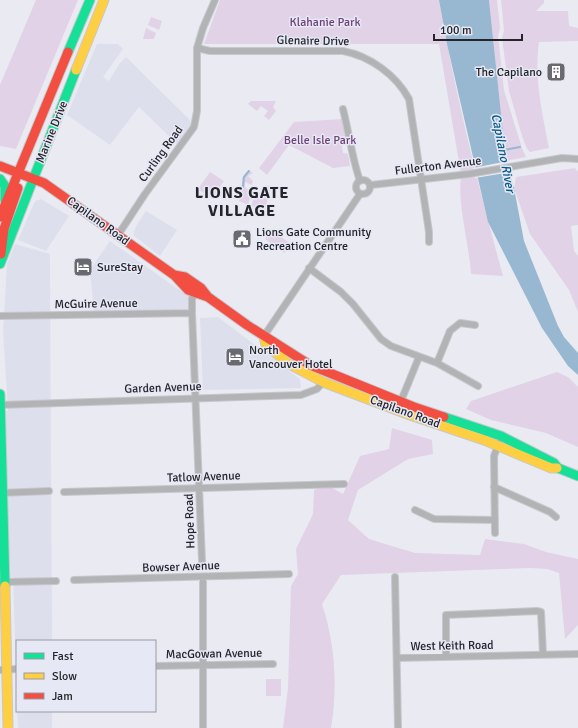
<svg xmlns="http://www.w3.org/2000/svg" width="578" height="728" font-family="Signika,sans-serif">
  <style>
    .built { fill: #dddfed }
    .green { fill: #e1d2e7 }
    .water { fill: #97b8d0 }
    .pier { fill: #eaebf2 }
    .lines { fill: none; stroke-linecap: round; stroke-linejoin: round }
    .stream { stroke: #97b8d0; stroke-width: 2 }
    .street-casing { stroke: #c7c8cd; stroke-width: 8 }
    .fast-casing { stroke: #c7c8cd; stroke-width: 11 }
    .slow-casing { stroke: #c7c8cd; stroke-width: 11 }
    .jam-casing { stroke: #c7c8cd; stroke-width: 11 }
    .street { stroke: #b2b3b5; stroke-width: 6 }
    .fast { stroke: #16e098; stroke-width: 9 }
    .slow { stroke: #ffcf43; stroke-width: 9 }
    .jam { stroke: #f24e42; stroke-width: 9 }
    .labels { text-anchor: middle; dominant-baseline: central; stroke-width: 3; stroke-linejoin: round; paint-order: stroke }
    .park-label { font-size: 12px; fill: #6f4175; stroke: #e6e8f5 }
    .street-label { font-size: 12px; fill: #242429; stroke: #e6e8f5 }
    .poi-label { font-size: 12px; fill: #242429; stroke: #e6e8f5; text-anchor: start }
    .water-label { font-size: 13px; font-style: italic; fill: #055a85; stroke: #e6e8f5 }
    .district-label { font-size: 16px; font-weight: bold; letter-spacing: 1px; fill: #242429; stroke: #e6e8f5 }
  </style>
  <rect width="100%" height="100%" fill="#eaebf2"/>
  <path class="built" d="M97,44H118L123,49L103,77L109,81L119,64L126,57L190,120L191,126L178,145L139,107L110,145L67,115Z
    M41,199L69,216L46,251L18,240L35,201Z
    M146,211L177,230L160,256L133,235L136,226Z
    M110,241L188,296V309L94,311L90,270Z
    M15,244L50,254L52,641H17V707L13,577H0V411H8L3,331L7,264Z
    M218,317L300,379L301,388L203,390L200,318Z
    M17,711H52V728H18Z"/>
  <path class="green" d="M36,0H78L16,149L0,146V85Z
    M220,0H439C455,93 478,185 503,276L471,274C469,242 457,205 461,174L439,44H204Z
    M489,0H497L500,28L498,36L504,90L522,148L526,157L506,161Z
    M501,0H544V3L536,11H568L569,26L578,28V41L539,42C534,78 542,112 549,148L530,152L527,149L522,136L509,91L502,38L504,31Z
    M151,17L162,21L159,30L148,25Z
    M146,28L156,33L154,39H143Z
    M251,101H276L273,107L276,111L269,120L264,116L268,111L261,106L257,111L248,104Z
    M343,119L345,136L341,137L343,153L348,154L350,166L333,168L289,145L267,175L259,168L294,122Z
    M575,168L578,172V225L571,226L574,251L578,256V312L569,290L530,234L514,188L516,177Z
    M248,170L253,173L248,176L253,181L252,185L245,182V187L254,196L250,198L248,205L239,201V194L234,190L242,185V178Z
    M210,172L224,181L212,199L198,189Z
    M266,185L271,186L265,209L251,206L253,200L264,195Z
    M271,230L291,244L284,253L265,239Z
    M557,372L568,377L578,387V447L546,433L491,420L466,409L471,401Z
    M392,428L432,440L433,454L408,459L358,490L348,520L369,539L415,553L480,555L485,539L524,544L546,552L578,559V625L565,639L559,573L547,569L531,568L341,575L322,604C335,643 338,687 331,728H283L288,688L291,586L298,574L296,549L313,514L314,490L327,485L343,494L360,456L389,449Z
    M266,679H281V696H266Z"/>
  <path class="water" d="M439,0H489L506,161L514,188L524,241L558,326L564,337L578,353V375L568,366L542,328L488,222L447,44Z"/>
  <path class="pier" d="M508,161L511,172L475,178L473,168Z"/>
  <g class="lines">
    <path class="stream" d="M504,150L520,147
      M236,191L243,187L244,177L249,171"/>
    <g class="street-casing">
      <path id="street" d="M197,48L210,51H343C370,56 396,75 409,99L429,232V242
        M343,109C349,133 352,158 360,181
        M356 187a7 7 0 1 1 14 0a7 7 0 1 1-14 0Z
        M371,185L469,174L562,158L578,159
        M118,235L145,194L194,127L197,111V48L203,28L215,0
        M309,268L341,292L353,304L381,339L391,346L437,363L478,386
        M195,295L192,298V313L202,561
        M0,316L192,313
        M264,336L360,194
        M437,363L450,331L460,323L475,325
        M403,396L419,357
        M0,405L301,395L317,389L323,382
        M494,487L550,512L556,517
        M64,492L344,484
        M0,493L49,491
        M415,510L434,519L495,520
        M495,533L494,456L499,443
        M395,577L398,728
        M203,578V728
        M74,580L289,574
        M0,582L56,581
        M446,657V615L537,611L541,612L543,654
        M397,658L578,654
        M155,666L273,664
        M0,670L17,669"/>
    </g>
    <g class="fast-casing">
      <path id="fast" d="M68,52L90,0
        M0,179L5,186V200
        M0,264L76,70
        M0,394L5,586
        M444,417L501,436L554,463L558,468L578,476"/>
    </g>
    <g class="slow-casing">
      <path id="slow" d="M76,70L104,0
        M264,336L266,345L289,364L323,382L410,415L484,440L551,468H557
        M5,586L8,728"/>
    </g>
    <g class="jam-casing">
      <path id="jam" d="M0,166L44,183L174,275L188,290L208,297
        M0,217L68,52
        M1,254L4,229L18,188
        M174,275L185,277L201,288L208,297L247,325L310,365L414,407L444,417"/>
    </g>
    <use href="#street" class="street"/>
    <use href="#fast" class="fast"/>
    <use href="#slow" class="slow"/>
    <use href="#jam" class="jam"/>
  </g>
  <defs>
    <g id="building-square" transform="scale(1)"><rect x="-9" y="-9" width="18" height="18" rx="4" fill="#696a6f" stroke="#e6e8f5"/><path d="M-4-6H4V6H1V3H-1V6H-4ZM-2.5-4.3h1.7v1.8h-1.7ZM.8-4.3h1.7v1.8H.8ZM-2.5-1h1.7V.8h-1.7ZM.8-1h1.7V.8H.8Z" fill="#fff"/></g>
    <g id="civic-square" transform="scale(1)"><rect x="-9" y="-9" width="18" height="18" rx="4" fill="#696a6f" stroke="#e6e8f5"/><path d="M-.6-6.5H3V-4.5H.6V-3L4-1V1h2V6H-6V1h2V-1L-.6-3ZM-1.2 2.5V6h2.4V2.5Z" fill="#fff"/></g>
    <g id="hotel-square" transform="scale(1)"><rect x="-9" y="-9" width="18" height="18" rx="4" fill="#696a6f" stroke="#e6e8f5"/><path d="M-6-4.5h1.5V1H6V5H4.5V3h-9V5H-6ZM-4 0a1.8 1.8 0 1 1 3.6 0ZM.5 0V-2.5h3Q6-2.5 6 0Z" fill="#fff"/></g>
  </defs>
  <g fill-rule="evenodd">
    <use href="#building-square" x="556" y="72"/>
    <use href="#civic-square" x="242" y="239"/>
    <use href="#hotel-square" x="83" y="267"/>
    <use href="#hotel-square" x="235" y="357"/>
  </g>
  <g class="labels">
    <g class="park-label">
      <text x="325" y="22">Klahanie Park</text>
      <text x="320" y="140">Belle Isle Park</text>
    </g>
    <g class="street-label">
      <text transform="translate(313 41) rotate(1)">Glenaire Drive</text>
      <text transform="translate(52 132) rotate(-68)">Marine Drive</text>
      <text transform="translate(161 154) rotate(-54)">Curling Road</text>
      <text transform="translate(438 166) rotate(-7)">Fullerton Avenue</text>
      <text transform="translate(98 221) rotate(36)">Capilano Road</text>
      <text transform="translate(96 304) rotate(-1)">McGuire Avenue</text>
      <text transform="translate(163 388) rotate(-2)">Garden Avenue</text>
      <text transform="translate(405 412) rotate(20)">Capilano Road</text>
      <text transform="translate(204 477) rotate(-2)">Tatlow Avenue</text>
      <text transform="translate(190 521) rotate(-92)">Hope Road</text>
      <text transform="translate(181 567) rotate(-2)">Bowser Avenue</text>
      <text transform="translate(452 646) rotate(-1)">West Keith Road</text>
      <text transform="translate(214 654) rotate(-1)">MacGowan Avenue</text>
    </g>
    <g class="poi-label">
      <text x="542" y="72" text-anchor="end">The Capilano</text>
      <text x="256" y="232">Lions Gate Community<tspan x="256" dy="14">Recreation Centre</tspan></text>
      <text x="97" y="267">SureStay</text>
      <text x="249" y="350">North<tspan x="249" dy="14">Vancouver Hotel</tspan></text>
    </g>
    <g class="water-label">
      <text transform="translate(503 153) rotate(79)">Capilano River</text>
    </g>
    <g class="district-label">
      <text x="242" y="193">LIONS GATE<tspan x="242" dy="18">VILLAGE</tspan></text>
    </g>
  </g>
  <rect x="16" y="640" width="140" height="72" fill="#e6e8f5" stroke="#989aa3"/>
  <rect x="24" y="653" width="20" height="6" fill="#16e098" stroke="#989aa3"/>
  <text x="52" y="660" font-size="12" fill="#242429">Fast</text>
  <rect x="24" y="673" width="20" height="6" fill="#ffcf43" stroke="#989aa3"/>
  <text x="52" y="680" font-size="12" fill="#242429">Slow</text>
  <rect x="24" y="693" width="20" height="6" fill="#f24e42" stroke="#989aa3"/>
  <text x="52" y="700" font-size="12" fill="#242429">Jam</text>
  <path d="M434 34v6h88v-6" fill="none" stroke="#242429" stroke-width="2"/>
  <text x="440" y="34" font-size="12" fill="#242429" stroke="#e6e8f5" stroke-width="3" paint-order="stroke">100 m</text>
</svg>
